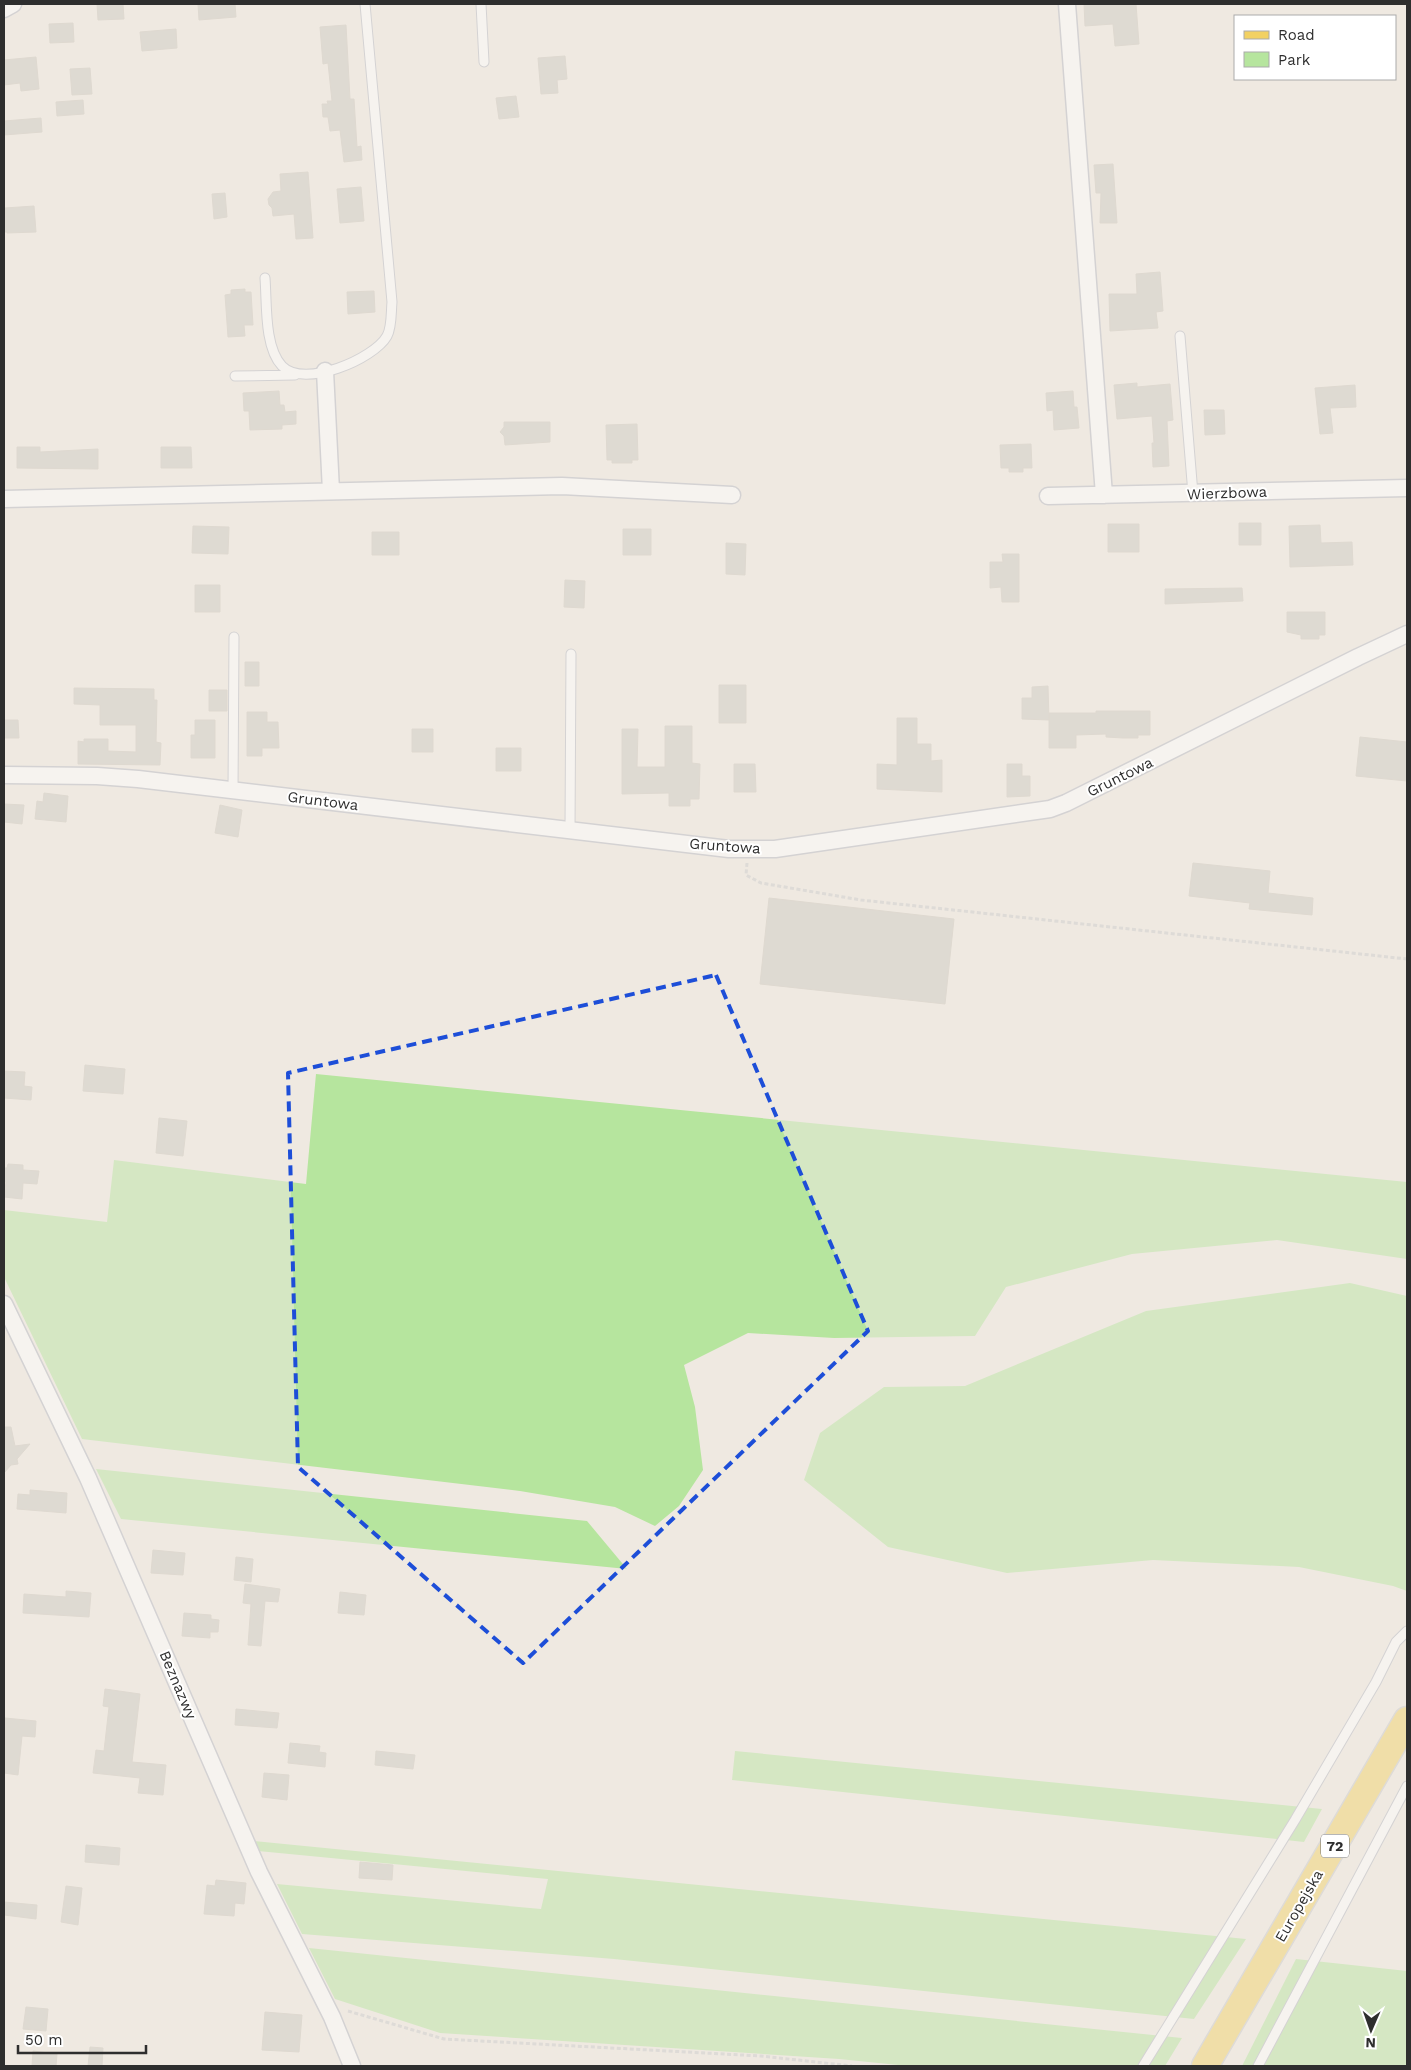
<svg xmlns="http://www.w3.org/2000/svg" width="1411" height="2070" font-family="'Work Sans',sans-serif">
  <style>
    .green { fill: #b6e59e }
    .building { fill: #cbc7bf; stroke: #cbc5ba }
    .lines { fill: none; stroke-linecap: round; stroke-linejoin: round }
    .lane-casing { stroke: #b4b7c1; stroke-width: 11 }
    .street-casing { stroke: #b4b7c1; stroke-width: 19 }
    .primary-casing { stroke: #c9c9c9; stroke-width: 29 }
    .path { stroke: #c9c9c9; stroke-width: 3; stroke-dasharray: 4 2.5; stroke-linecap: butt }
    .lane { stroke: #fff; stroke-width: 9 }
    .street { stroke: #fff; stroke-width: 16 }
    .primary { stroke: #f2d163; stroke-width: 26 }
    .marked { fill: none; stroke: #1d4ed8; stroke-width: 4; stroke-dasharray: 10 6; stroke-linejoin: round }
    .labels { text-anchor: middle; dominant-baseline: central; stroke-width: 4; stroke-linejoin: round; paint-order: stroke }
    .shield { fill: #fff; stroke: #6d6d6d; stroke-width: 1 }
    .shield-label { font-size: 14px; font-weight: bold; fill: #2e2e2e }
    .street-label { font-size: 15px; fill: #2e2e2e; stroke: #fff }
  </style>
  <rect width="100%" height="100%" fill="#efe9e1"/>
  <path class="green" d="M316,1074L1407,1182V1259L1277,1240L1132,1254L1006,1287L975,1336L834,1338L748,1333L684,1365L695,1407L703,1470L679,1506L655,1526L615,1507L520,1491L82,1439L4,1277V1210L107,1222L114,1160L306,1184Z
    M1350,1283L1407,1296V1591L1393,1586L1299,1567L1153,1560L1007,1573L888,1547L804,1480L820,1433L884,1387L965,1386L1146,1311Z
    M96,1469L587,1521L627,1569L121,1519Z
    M735,1751L1322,1809L1304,1842L732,1780Z
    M254,1841L1246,1939L1194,2019L614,1959L302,1934L277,1884L541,1909L548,1879L258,1851Z
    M309,1948L1182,2038L1165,2066H908L839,2059L440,2033L335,1999Z
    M1296,1959L1407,1971V2066H1242Z"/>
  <path class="building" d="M97,4H123L124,19L98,20Z
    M198,4H235L236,17L199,20Z
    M1084,4H1136L1139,44L1115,46L1113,24L1085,26Z
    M73,23L74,42L50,43L49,24Z
    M346,25L350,99H354L357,147L361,146L362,160L344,162L340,130L330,131L328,117H323L322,104H328L327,101H332L328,63L323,64L320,27Z
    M176,29L177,48L142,51L140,32Z
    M565,56L567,79L557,80L558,93L541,94L538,58Z
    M36,57L39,89L21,91L20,83L4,85V60Z
    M90,68L92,94L72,95L70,69Z
    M516,96L519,117L499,119L496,98Z
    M83,100L84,114L57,116L56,102Z
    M41,118L42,132L4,135V121Z
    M1113,164L1117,223H1100L1101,193H1096L1094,165Z
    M308,172L313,238L296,239L294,214L273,216L272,208L269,205L268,199L273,192L281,191L280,174Z
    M361,187L364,221L340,223L337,189Z
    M225,193L227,217L214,219L212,194Z
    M34,206L36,232L7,233V232H4L5,208Z
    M1160,272L1163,311L1156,312L1158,328L1110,331L1109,294H1137L1136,274Z
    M245,289V292H251L253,325H244L245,336L228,337L225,295L231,294V290Z
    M374,291L375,312L348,314L347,292Z
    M1137,383V387L1170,384L1173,420L1167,421L1169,466L1153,467L1152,443H1154L1152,416L1117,419L1114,385Z
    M1355,385L1356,407L1330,408L1333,433L1320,434L1315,388Z
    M279,391L280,405H284L285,412L296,411V424L282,425V429L250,430L249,411H244L243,393Z
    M1073,391L1074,407H1077L1079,428L1054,430L1053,410L1047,411L1046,393Z
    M1204,410H1224L1225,434L1205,435Z
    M504,422H550V442L505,445L504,436L500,432L504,427Z
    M637,424L638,460H632V463H612V460H607L606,425Z
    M1031,444L1032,468H1023V472H1009V468H1001L1000,445Z
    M17,447H40V452L98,449V469L17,468Z
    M161,447H191L192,468H161Z
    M1239,523H1261V545H1239Z
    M1108,524H1139V552H1108Z
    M1320,525L1321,543L1352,542L1353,565L1290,567L1289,526Z
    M193,526L229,527L228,554L192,553Z
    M623,529H651V555H623Z
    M372,532H399V555H372Z
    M726,543L746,544L745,575L726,574Z
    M1002,554H1019V602H1002L1001,587L990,588V562H1003Z
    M565,580L585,581L584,608L564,607Z
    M195,585H220V612H195Z
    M1242,588L1243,601L1165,604V589Z
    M1287,612H1325V635H1319V639H1301V635L1287,632Z
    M245,662H259V686H245Z
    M719,685H746V723H719Z
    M1048,686L1049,720L1022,719V698H1032V687Z
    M74,688L154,689V700H157L156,742L161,743L160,765L78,764V741L84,742V739H108V751L136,752V725H100V705L74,704Z
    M209,690H227V711H209Z
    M1096,711H1150V735H1138V738H1123L1106,737V734L1076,735V748H1049V713H1096Z
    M247,712H267V722H278L279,748H262V756H247Z
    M897,718H917V744H931V761L942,760V792L877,789V764L897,765Z
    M4,720H18L19,738H4Z
    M195,720H215V758H191V735H195Z
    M665,726H692V763L700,764L699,799H690V806H669V793L622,794V729H638L637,767H665Z
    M412,729H433V752H412Z
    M1360,737L1407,742V781L1356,776Z
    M496,748H521V771H496Z
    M734,764H755L756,792H734Z
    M1007,764H1022V776H1030V796L1007,797Z
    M44,793L68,796L66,822L35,819L37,801L43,802Z
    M4,804L24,805L22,824L4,822Z
    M220,805L242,810L238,837L215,833Z
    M1193,863L1270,871L1268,893L1313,898L1312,915L1249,909L1250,903L1189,896Z
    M769,898L954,919L945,1004L760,984Z
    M85,1065L125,1069L123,1094L83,1091Z
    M4,1071L25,1072L24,1086L32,1087L31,1100L4,1098Z
    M159,1118L187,1121L183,1156L156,1153Z
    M8,1164L23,1165V1170L39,1171L37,1184L23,1183L22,1199L4,1197L6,1182L4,1181V1168H7Z
    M4,1427H11L15,1446L30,1444L17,1459L18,1464L11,1465L4,1473Z
    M30,1490L67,1493L66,1513L17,1509L18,1494L30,1495Z
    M153,1550L185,1553L183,1575L151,1573Z
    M236,1557L253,1559L251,1582L234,1580Z
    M245,1584L280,1589L278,1602L265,1601L261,1646L248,1645L251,1604L243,1603Z
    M66,1591L91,1593L89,1617L23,1613L24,1594L66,1597Z
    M340,1592L366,1595L364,1615L338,1613Z
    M184,1613L211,1615V1619L219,1620L218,1632H210V1638L182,1636Z
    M105,1689L140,1694L132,1762L166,1765L163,1795L138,1793L140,1778L93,1773L96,1750L104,1751L109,1707L103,1706Z
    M236,1709L279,1713L277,1728L235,1725Z
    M5,1718L36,1721L35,1737L22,1736L18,1775L4,1773Z
    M290,1743L320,1746L319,1752L326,1753L325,1767L288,1763Z
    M376,1751L415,1755L413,1769L375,1765Z
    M264,1773L289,1775L287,1800L262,1797Z
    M86,1845L120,1848L119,1865L85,1862Z
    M360,1862L393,1865L392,1880L359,1878Z
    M216,1880L246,1883L244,1904L235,1903L234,1916L204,1914L207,1885L215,1886Z
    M66,1886L82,1888L78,1925L61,1922Z
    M4,1902L37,1905L36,1919L4,1915Z
    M26,2007L48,2009L46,2031L23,2029Z
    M265,2012L302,2015L299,2052L262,2050Z
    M90,2047L103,2048L102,2066H88Z
    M33,2051L57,2054L56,2066H32Z"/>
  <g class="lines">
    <g class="lane-casing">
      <path id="lane" d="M481,4L484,62
        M265,278C267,303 264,347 282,366C304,389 374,359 387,336C392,327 391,312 392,302L365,4
        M1180,336L1193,494
        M235,376L295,375
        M233,791L234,637
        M570,830L571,654
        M1143,2066L1295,1820L1376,1682L1396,1642L1407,1631
        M1258,2066L1407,1786"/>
    </g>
    <g class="street-casing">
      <path id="street" d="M1067,4L1104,495
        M4,9L13,4
        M325,371L331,491
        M1048,496L1407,488
        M4,499L562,486L732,495
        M4,775L97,776L138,779L729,849H775L1050,809L1066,803L1358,657L1407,634
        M4,1304L88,1478L259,1872L332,2017L352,2066"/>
    </g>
    <g class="primary-casing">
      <path id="primary" d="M1205,2066L1407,1720"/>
    </g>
    <path class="path" d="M747,863L746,875L761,883L861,900L1407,959
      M348,2011L444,2039L761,2056L852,2066"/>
    <use href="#lane" class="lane"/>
    <use href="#street" class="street"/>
    <use href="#primary" class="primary"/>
  </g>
  <path d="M0 0H1411V2070H0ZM716,975L868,1331L523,1663L298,1467L288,1073Z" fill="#efe9e1" fill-opacity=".55" fill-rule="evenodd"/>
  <path class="marked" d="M716,975L868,1331L523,1663L298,1467L288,1073Z"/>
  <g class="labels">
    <rect class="shield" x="1321" y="1834.5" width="28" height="23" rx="4"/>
    <g class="shield-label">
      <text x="1335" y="1846">72</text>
    </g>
    <g class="street-label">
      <text transform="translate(1227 493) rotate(-2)">Wierzbowa</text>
      <text transform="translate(1120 777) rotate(-26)">Gruntowa</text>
      <text transform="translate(323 801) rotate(7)">Gruntowa</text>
      <text transform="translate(725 846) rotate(4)">Gruntowa</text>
      <text transform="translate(178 1685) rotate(67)">Beznazwy</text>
      <text transform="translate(1299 1906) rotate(-60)">Europejska</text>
    </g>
  </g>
  <rect width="1411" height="2070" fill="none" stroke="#2e2e2e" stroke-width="10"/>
  <rect x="1234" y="15" width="162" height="65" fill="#ffffff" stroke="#ababab"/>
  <rect x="1244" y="31" width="25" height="8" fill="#f2d163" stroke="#ababab"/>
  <text x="1278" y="40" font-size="15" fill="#2e2e2e">Road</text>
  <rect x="1244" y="52" width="25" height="15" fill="#b6e59e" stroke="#ababab"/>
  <text x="1278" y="65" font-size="15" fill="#2e2e2e">Park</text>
  <g transform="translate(1371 2030) rotate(182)" stroke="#ffffff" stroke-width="4" paint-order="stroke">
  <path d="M0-4L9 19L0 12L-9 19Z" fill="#2e2e2e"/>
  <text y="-8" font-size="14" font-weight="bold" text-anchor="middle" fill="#2e2e2e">N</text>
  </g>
  <path d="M18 2045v8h128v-8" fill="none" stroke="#2e2e2e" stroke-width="2.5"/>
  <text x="25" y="2045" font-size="15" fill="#2e2e2e" stroke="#ffffff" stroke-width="4" paint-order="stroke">50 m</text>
</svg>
